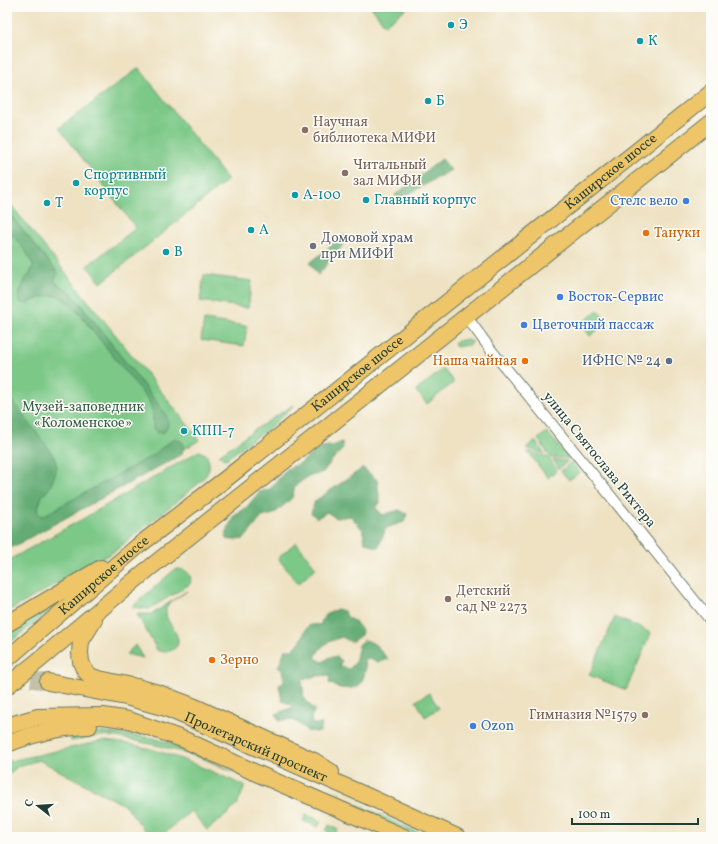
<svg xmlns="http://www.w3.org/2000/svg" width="718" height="844" font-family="Vollkorn,serif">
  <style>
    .green { fill: #7bc887; stroke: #4d825e }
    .forest { fill: #64ac74; stroke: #427454 }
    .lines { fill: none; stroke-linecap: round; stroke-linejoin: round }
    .stream { stroke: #57c1d4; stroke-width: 2.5 }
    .primary-tunnel { stroke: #c5c1a6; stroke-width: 16; stroke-dasharray: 16 8; stroke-linecap: butt }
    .minor-casing { stroke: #677766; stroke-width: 12 }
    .primary-casing { stroke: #677766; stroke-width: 18 }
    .minor { stroke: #fff; stroke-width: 10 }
    .primary { stroke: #eec569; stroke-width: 16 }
    .culture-dot { fill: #0f9aa8; stroke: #fdfcf7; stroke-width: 1.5 }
    .education-dot { fill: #8d6e63; stroke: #fdfcf7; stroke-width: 1.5 }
    .shop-dot { fill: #3f7fe0; stroke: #fdfcf7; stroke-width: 1.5 }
    .food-dot { fill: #e8710a; stroke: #fdfcf7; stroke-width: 1.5 }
    .worship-dot { fill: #6b7280; stroke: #fdfcf7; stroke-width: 1.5 }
    .service-dot { fill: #5c6f8a; stroke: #fdfcf7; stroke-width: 1.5 }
    .labels { text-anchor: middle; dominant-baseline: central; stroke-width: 3; stroke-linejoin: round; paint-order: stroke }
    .culture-label { font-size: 14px; fill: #0d838f; stroke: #fdfcf7; text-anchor: start }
    .education-label { font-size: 14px; fill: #785e54; stroke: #fdfcf7; text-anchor: start }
    .street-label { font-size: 14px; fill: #1f3d34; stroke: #fdfcf7 }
    .shop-label { font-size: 14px; fill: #366cbe; stroke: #fdfcf7; text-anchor: start }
    .food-label { font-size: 14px; fill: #c56008; stroke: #fdfcf7; text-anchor: start }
    .worship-label { font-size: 14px; fill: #5b616d; stroke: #fdfcf7; text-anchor: start }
    .service-label { font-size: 14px; fill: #4e5e75; stroke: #fdfcf7; text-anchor: end }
    .park-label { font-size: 14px; fill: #366049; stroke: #fdfcf7 }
  </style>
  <rect width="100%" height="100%" fill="#fdfcf7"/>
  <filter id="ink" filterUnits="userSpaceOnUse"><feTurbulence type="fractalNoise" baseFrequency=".025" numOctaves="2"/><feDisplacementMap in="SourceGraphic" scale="8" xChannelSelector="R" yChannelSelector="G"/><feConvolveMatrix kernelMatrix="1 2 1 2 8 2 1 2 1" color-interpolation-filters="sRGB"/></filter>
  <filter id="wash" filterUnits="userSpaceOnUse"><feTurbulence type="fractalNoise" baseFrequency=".012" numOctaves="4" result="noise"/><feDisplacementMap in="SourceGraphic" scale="16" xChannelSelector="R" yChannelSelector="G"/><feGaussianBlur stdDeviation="0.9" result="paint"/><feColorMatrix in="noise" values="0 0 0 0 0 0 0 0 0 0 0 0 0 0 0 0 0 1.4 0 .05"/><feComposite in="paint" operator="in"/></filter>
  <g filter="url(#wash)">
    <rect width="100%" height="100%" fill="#eee2c3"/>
    <path class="green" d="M371,7H408L385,25Z
      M139,68L228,180L101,283L87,266L136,228L59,128Z
      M7,200L200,440L7,547Z
      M204,275L252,281L248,308L200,301Z
      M598,310L608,322L590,336L581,324Z
      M204,320L247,326L244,346L201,340Z
      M463,340H467L473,342L468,345L456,347L454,344L458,341Z
      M443,369L454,382L427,404L416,391Z
      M293,405V406L266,431L254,438L226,459L222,458L219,455L253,431Z
      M547,432L569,458H551L538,439Z
      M535,441L545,454L526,448Z
      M199,451L207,455C212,470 208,473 198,484L115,551L7,612V561L86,517Z
      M527,451L548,457L557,470L548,478Z
      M553,460L568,461L559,469Z
      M571,462L580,472L569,480L561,471Z
      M296,542L316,568L298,584L278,558Z
      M179,569C187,570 193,575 190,584L149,609L132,607L174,570Z
      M187,591C181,596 168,601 166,609C166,612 166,616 167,618C170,626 187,643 172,650C167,653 162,652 157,650L137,614H152Z
      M52,604L54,607L7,645V631Z
      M615,617L651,633L626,690L589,675Z
      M135,645L143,658L126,654Z
      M429,693L439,708L425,717L416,701Z
      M92,732L112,733L153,738L180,746L250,779L202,758L160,746L116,737L101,736L71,741L70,734Z
      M102,741C152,743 199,766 245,786L237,805L230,812L207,830L191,811L160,837H150L126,806L39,760L18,766L7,777V762L10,761Z
      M313,784L428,837H420L312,788Z
      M306,815L321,821L318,827L303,821Z
      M329,825L338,830L336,835L326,831Z"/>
    <path class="forest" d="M442,159L451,170L398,200L395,195Z
      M7,211L58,273L54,280L56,283L70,292L82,306L165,413C168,420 170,426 164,432L157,433L153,428V413L149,401L77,311C71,306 64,297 56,296C46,294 35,300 26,304L20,302L19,293L26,278L30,274L33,265L27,253L7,228Z
      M344,235L348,239L318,275L310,263Z
      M7,394L49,449L55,459L57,467L54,477L49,489L42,496L37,511L40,515L43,516L155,454L160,449L175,438L182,442L184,445L182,454L7,550Z
      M342,442L343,449L333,459L323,472L306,478L295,486L292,498L274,514L262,517L244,539L234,540L226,539V534L233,517L247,507L259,492L270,489L287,469L301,463L312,453L322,447L335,445Z
      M363,468L377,480L380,503L375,507L383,515L399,510L407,514L404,522L386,528L378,548L365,542L363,530L351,516L336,518L327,512L317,518L311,513L315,501Z
      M337,609L344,611L348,618L355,622L362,630L361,635L351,642L342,637C328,642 321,644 315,658L323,662L330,657H338L342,661L339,665L349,669L355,663L359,645L364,640C378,643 378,649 388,659L379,662L365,658C366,671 365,677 358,687C344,689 342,690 329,683L330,675L315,676L302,680L304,699L315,710L311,717L312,724H322L320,732L307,731C297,721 292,717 279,721L276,714L293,707L290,704L282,701L279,685L284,680L282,670L278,667L285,650H293C295,647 299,643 301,640C307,630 304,623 320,625L325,615Z"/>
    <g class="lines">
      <path class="stream" d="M7,478L11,491"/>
    </g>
  </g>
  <g filter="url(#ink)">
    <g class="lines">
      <path class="primary-tunnel" d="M7,679H24L48,682"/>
      <g class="minor-casing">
        <path id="minor" d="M466,316L491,350L609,494L711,621"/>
      </g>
      <g class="primary-casing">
        <g id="primary">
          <path d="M94,620L81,641L80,653L81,662L83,667L86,672L92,677L99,679L137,687L161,694L195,707L314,761L331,772"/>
          <path d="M7,624L101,568"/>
          <path id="s1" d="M7,659L138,546L227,478L711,92"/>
          <path id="s2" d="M48,682L126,697L166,708L367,796L457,837"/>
          <path d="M7,686L38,661L147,570L711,122"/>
          <path d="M7,726L38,717L103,716L129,720L185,740L256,773L404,837"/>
          <path d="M7,744C35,733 59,727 89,726"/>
        </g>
      </g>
      <use href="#minor" class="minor"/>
      <use href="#primary" class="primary"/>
    </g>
  </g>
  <g class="culture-dot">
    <circle cx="451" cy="25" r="4"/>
    <circle cx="640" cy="41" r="4"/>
    <circle cx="428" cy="101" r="4"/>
    <circle cx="76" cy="183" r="4"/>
    <circle cx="295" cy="195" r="4"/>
    <circle cx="366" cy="200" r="4"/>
    <circle cx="47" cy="203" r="4"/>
    <circle cx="251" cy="230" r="4"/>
    <circle cx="166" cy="252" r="4"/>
    <circle cx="184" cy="431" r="4"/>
  </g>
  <g class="education-dot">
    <circle cx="305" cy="130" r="4"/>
    <circle cx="345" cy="173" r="4"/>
    <circle cx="448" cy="599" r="4"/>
    <circle cx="645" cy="715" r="4"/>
  </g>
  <g class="shop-dot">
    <circle cx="686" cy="201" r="4"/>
    <circle cx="560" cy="297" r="4"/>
    <circle cx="524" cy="325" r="4"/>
    <circle cx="473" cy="726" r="4"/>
  </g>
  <g class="food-dot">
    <circle cx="646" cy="233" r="4"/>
    <circle cx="525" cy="361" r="4"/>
    <circle cx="212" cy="660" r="4"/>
  </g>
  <circle class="worship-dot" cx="313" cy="246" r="4"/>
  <circle class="service-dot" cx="669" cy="361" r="4"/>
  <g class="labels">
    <g class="culture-label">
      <text x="459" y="25">Э</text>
      <text x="648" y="41">К</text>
      <text x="436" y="101">Б</text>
      <text x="84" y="175">Спортивный<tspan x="84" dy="16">корпус</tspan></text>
      <text x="303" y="195">А-100</text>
      <text x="374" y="200">Главный корпус</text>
      <text x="55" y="203">Т</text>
      <text x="259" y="230">А</text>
      <text x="174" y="252">В</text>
      <text x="192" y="431">КПП-7</text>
    </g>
    <g class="education-label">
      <text x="313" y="122">Научная<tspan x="313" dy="16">библиотека МИФИ</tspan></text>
      <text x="353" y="165">Читальный<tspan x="353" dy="16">зал МИФИ</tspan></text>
      <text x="456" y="591">Детский<tspan x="456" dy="16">сад № 2273</tspan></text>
      <text x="637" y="715" text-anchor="end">Гимназия №1579</text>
    </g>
    <g class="street-label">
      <text stroke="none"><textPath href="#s1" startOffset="776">Каширское шоссе</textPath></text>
      <text stroke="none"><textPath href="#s1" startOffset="452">Каширское шоссе</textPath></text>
      <text transform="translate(599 460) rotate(51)">улица Святослава Рихтера</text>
      <text stroke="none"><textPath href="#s1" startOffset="128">Каширское шоссе</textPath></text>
      <text stroke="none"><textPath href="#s2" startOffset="219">Пролетарский проспект</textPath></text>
    </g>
    <g class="shop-label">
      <text x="678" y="201" text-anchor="end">Стелс вело</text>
      <text x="568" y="297">Восток-Сервис</text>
      <text x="532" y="325">Цветочный пассаж</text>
      <text x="481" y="726">Ozon</text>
    </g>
    <g class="food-label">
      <text x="654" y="233">Тануки</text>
      <text x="517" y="361" text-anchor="end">Наша чайная</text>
      <text x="220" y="660">Зерно</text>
    </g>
    <g class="worship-label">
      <text x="321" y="238">Домовой храм<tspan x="321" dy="16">при МИФИ</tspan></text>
    </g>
    <g class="service-label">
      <text x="661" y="361">ИФНС № 24</text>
    </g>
    <g class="park-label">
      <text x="83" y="407">Музей-заповедник<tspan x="83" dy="16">«Коломенское»</tspan></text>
    </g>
  </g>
  <rect width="718" height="844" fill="none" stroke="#fdfcf7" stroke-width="24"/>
  <g transform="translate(38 806) rotate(287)" stroke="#fdfcf7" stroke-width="3" paint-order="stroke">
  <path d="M0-3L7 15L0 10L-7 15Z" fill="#1f3d34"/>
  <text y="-6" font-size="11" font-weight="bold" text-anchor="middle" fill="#1f3d34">С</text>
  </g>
  <path d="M572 818v6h126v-6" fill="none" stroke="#1f3d34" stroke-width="2"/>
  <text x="578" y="818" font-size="12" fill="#1f3d34" stroke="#fdfcf7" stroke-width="3" paint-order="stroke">100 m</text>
</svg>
